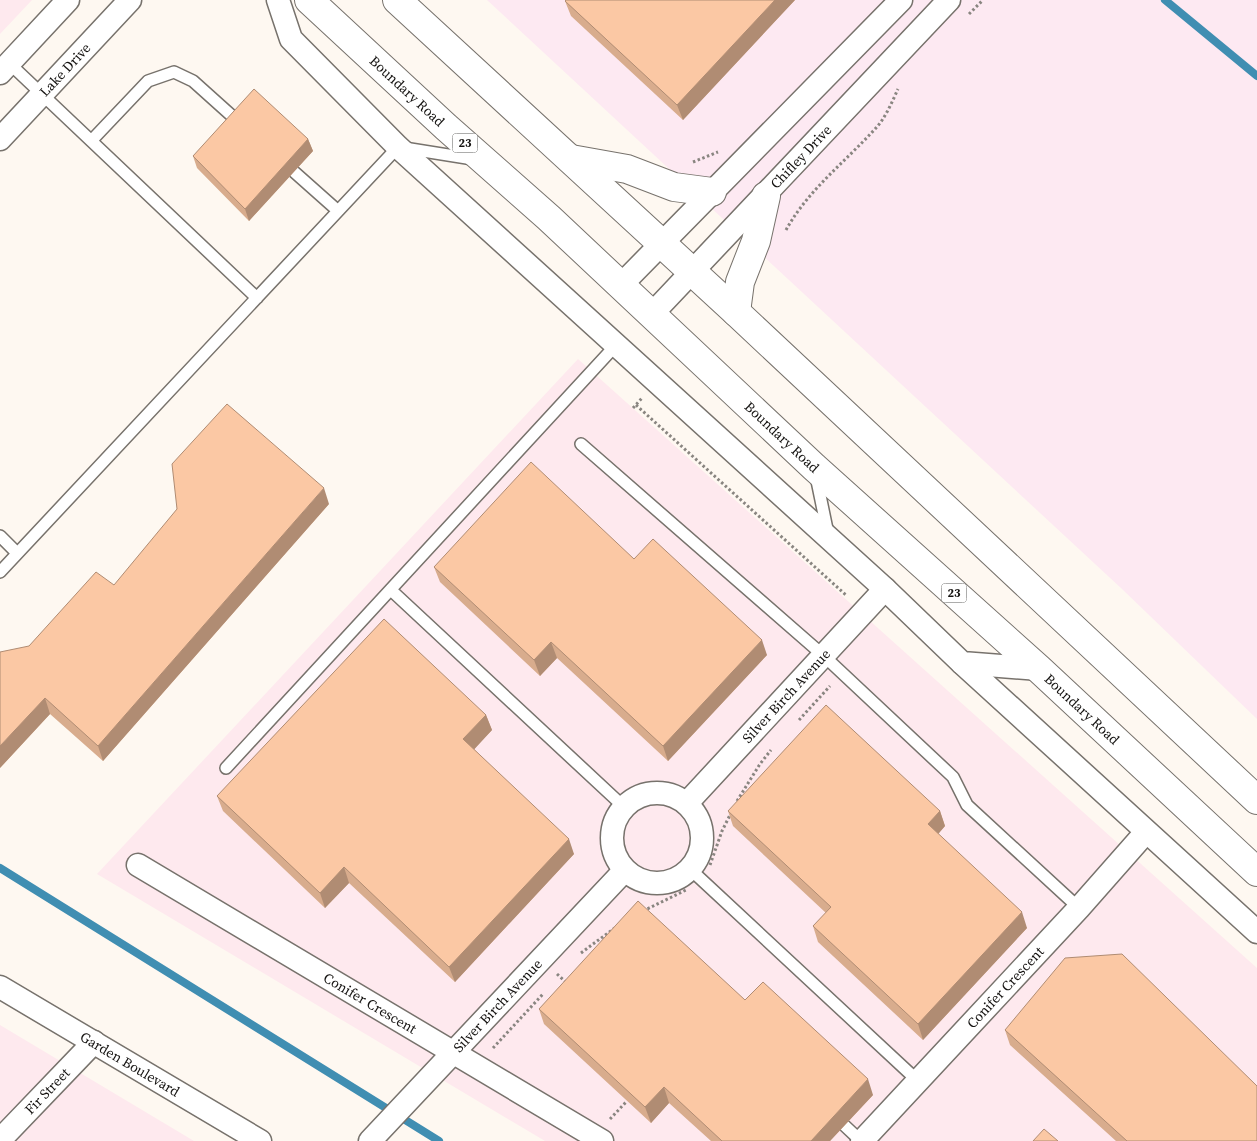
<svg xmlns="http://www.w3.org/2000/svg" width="1257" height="1141" font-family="'Source Serif 4',serif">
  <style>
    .commercial { fill: #fde9f2 }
    .industrial { fill: #fee9ee }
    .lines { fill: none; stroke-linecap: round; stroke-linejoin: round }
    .stream { stroke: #408eb2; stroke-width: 8 }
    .lane-casing { stroke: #77726c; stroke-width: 14 }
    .street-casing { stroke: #77726c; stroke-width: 25 }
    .primary-casing { stroke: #77726c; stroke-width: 30 }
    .path { stroke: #898580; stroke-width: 3; stroke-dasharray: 2.5 2.5; stroke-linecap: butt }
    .lane { stroke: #fff; stroke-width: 11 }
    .street { stroke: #fff; stroke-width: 22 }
    .primary { stroke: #fff; stroke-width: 28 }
    .wall { fill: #d8ac8d }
    .shaded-wall { fill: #b08c73 }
    .building { fill: #fbc8a4; stroke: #b08c73 }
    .labels { text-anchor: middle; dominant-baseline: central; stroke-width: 4.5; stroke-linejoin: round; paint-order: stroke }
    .shield { fill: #fff; stroke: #5b5a58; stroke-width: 1 }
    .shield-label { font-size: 12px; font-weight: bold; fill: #151311 }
    .street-label { font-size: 14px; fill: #151311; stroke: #fff }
  </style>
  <rect width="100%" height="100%" fill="#fef8f1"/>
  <path class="commercial" d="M487,0H1257V719L1122,589Z"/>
  <path class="industrial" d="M0,0H32L0,34Z
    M578,359L1257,968V1141H545L97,874Z
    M0,1025L194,1141H0Z"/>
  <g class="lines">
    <path class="stream" d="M1165,0L1257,76
      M0,868L439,1141"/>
    <g class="lane-casing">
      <path id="lane" d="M9,63L257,298
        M92,140L148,81L174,72L193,81L242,125
        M283,162L337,210
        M581,444L824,656L953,777L967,805L1079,908
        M816,476L828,534
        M0,536L17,553
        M0,572L398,147L473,159
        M392,591L624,807
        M226,768L616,345
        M690,869L918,1081
        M845,1126L861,1141"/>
    </g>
    <g class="street-casing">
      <g id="street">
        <path d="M278,0L291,39L398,147L885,589L962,663L1039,669"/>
        <path d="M0,73L68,0"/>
        <path id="s1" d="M0,139L130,0"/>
        <path d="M621,285L901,0"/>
        <path id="s2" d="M651,315L949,0"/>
        <path d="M962,663L1257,932"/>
        <circle cx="657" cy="838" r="45"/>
        <path id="s3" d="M687,803L885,589"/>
        <path id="s4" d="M138,865L602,1141"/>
        <path id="s5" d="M0,987L260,1141"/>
        <path id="s6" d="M0,1140L94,1042"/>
        <path id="s7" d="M370,1141L625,870"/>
        <path id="s8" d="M862,1141L1079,908L1146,832"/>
      </g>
    </g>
    <g class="primary-casing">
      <g id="primary">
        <path id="s9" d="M309,0L446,127L549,218L814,467L1039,669L1257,872"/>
        <path d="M397,0L736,312L1257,800"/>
        <path d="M571,159L627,169L674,187L712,192"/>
        <path d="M736,312L740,282L756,241L766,196"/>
      </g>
    </g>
    <path class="path" d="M969,14L983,0
      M693,162L718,152
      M786,230C808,190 845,162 875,129C885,119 892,102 898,89
      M636,405L847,596
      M633,408L642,398
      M799,720L830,686
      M737,801L760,764L771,750
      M710,865L722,831L731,813
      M643,911L686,890
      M581,953L616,927
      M557,974L567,983
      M493,1048L543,994
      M610,1119L627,1101"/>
    <use href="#lane" class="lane"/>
    <use href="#street" class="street"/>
    <use href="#primary" class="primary"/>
  </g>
  <path class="wall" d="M566,0H795L683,120L571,16L565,1Z
    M308,139L313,151L249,221L197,168L193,156Z
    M329,504L103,761L50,714L0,768L29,646L114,585Z
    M634,559L767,655L668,761L557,658L540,676L440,582L434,567Z
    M486,715L492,730L474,749L574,854L455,982L349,883L325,908L223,811L217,796Z
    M728,811H940L945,826L938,834L1027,928L923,1040L818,942L813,926L826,913L733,826Z
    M745,1000L873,1095L830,1141H711L669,1103L651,1123L544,1024L539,1009Z
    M1005,1030L1257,1141H1116L1010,1045Z"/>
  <path class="shaded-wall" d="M775,0H795L683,120L677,105Z
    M308,139L313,151L249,221L245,209Z
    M324,488L329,504L103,761L98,746Z
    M762,640L767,655L668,761L663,746Z
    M551,642L557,658L540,676L534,660Z
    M45,698L50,714L0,768V746Z
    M486,715L492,730L469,755L463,739Z
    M940,811L945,826L933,840L928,824Z
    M569,839L574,854L455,982L449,967Z
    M344,867L349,883L325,908L320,893Z
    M1022,912L1027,928L923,1040L918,1024Z
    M868,1079L873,1095L830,1141H811Z
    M664,1087L669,1103L651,1123L645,1107Z"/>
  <path class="building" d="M566,0H775L677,105L565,1Z
    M254,89L308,139L245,209L193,156Z
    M227,404L324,488L98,746L45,698L0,746V652L29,646L96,572L114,585L177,509L172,464Z
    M531,462L634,559L653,539L762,640L663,746L551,642L534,660L434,567Z
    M384,619L486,715L463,739L569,839L449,967L344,867L320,893L217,796Z
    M826,705L940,811L928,824L1022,912L918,1024L813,926L831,907L728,811Z
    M638,901L745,1000L763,982L868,1079L811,1141H722L664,1087L645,1107L539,1009Z
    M1122,954L1257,1086V1141H1127L1005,1030L1065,958Z
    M1044,1129L1058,1141H1033Z"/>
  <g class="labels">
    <g class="shield">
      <rect x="452.5" y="133.5" width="25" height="19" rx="4"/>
      <rect x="941.5" y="583.5" width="25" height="19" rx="4"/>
    </g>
    <g class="shield-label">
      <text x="465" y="143">23</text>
      <text x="954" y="593">23</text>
    </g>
    <g class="street-label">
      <text stroke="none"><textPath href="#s1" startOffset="95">Lake Drive</textPath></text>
      <text stroke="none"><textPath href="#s9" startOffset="134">Boundary Road</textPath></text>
      <text stroke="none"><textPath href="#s2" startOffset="218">Chifley Drive</textPath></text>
      <text stroke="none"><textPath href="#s9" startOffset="644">Boundary Road</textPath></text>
      <text stroke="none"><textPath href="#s3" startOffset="146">Silver Birch Avenue</textPath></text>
      <text stroke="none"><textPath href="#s9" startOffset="1049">Boundary Road</textPath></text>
      <text stroke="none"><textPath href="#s8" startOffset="210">Conifer Crescent</textPath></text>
      <text stroke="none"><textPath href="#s4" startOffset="270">Conifer Crescent</textPath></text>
      <text stroke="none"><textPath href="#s7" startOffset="186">Silver Birch Avenue</textPath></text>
      <text stroke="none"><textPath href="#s5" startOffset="151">Garden Boulevard</textPath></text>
      <text stroke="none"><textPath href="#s6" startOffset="68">Fir Street</textPath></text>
    </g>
  </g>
</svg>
